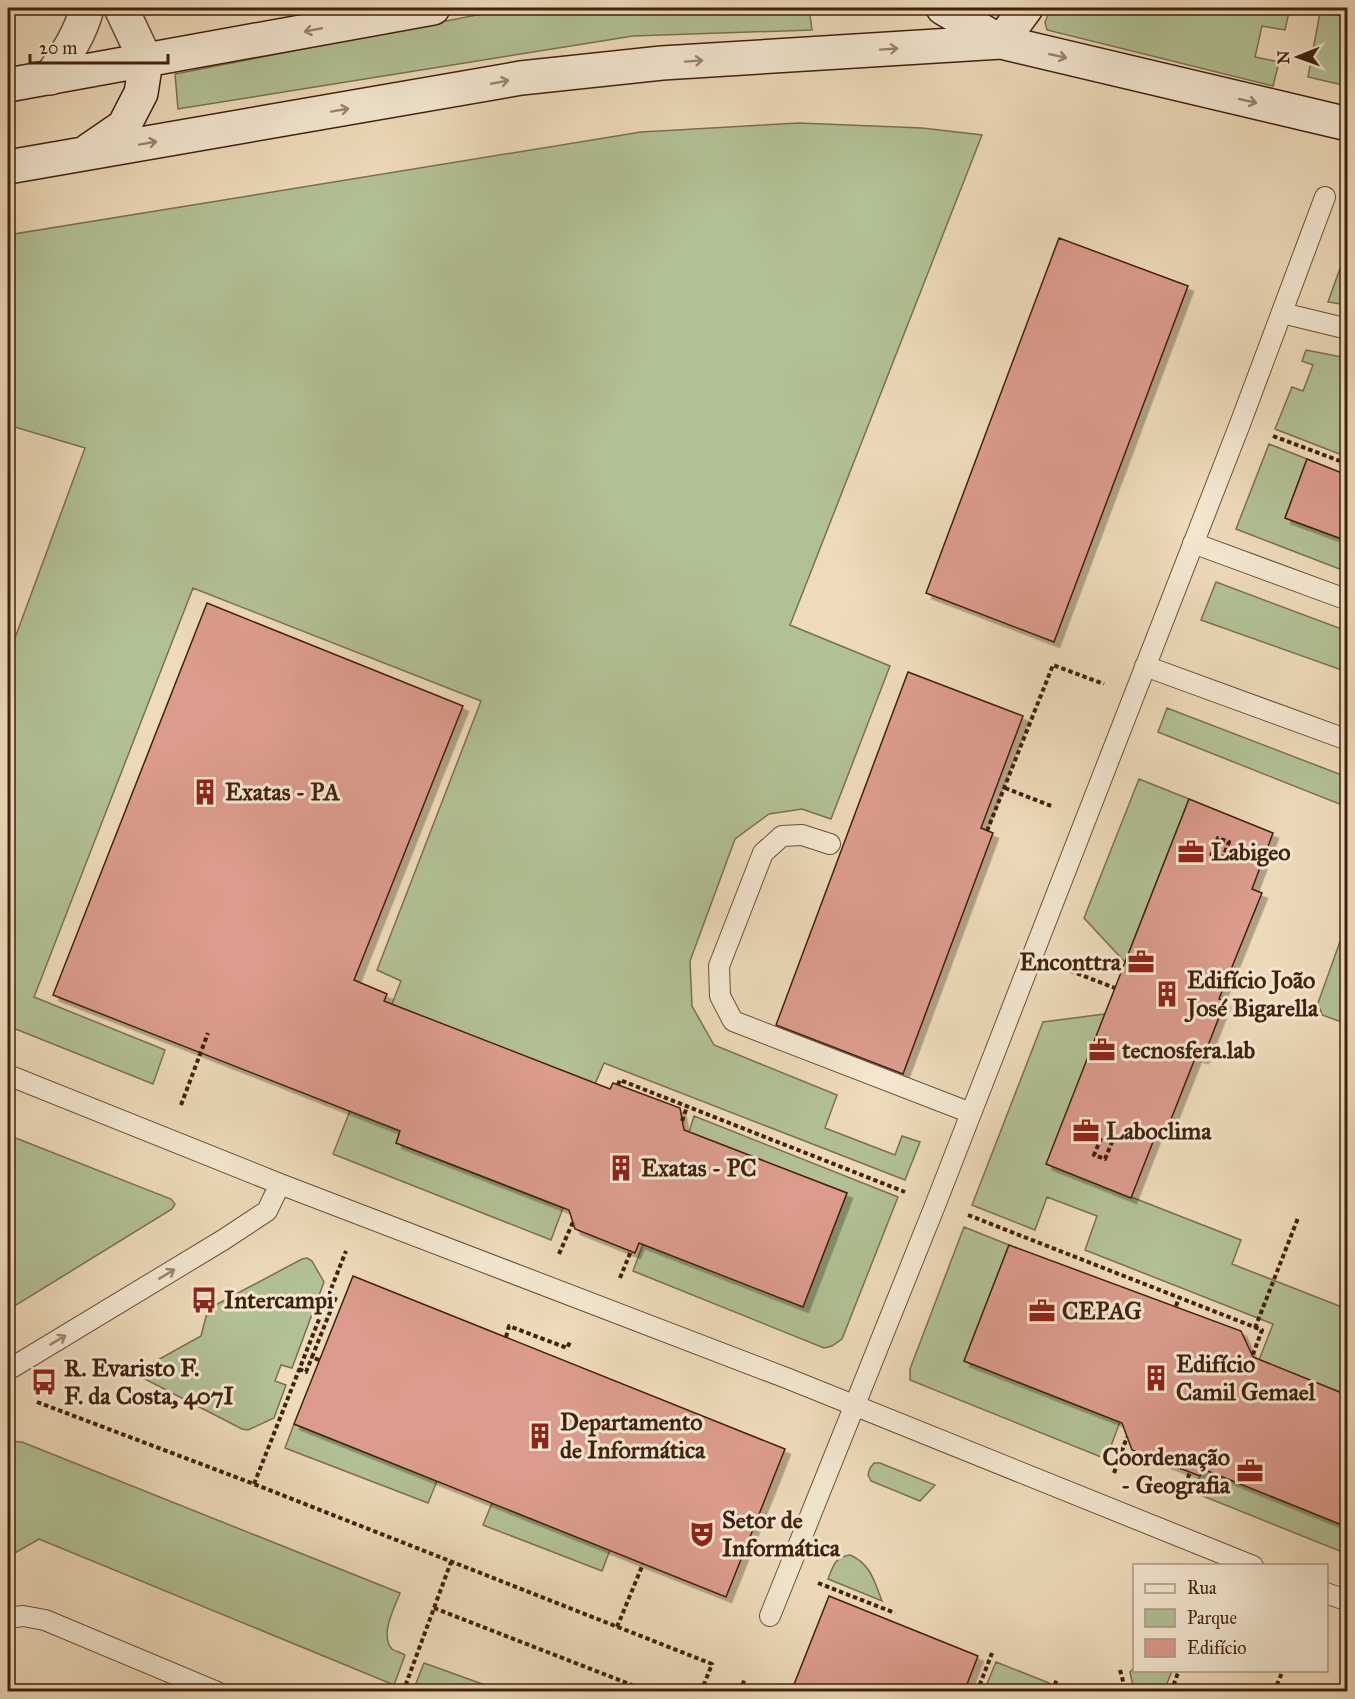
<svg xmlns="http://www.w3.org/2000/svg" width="1355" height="1699" font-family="'IM FELL Great Primer',serif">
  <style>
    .green { fill: #b2c195; stroke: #7a7051; stroke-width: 1.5 }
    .building { fill: #dc9c8d; stroke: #41200d; stroke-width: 1.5; filter: url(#shadow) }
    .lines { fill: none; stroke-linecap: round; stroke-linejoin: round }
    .lane-casing { stroke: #6c4f38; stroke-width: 22 }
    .street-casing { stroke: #6c4f38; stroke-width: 36 }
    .secondary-casing { stroke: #41200d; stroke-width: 36 }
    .path { stroke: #41200d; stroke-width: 4; stroke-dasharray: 4.5 3; stroke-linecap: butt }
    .lane { stroke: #f4e8d2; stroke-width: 20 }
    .street { stroke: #f4e8d2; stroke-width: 33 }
    .secondary { stroke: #f4e8d2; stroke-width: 33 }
    .oneway { stroke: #9a8470 }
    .labels { text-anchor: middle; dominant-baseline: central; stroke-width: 6; stroke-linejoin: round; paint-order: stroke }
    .poi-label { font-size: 24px; font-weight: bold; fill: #41200d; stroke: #f4e8d2; text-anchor: start }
  </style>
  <defs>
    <filter id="shadow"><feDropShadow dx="5.5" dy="5.5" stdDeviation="0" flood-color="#0004"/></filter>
  </defs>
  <rect width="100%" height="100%" fill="#eedbba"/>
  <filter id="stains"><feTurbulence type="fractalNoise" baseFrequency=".00333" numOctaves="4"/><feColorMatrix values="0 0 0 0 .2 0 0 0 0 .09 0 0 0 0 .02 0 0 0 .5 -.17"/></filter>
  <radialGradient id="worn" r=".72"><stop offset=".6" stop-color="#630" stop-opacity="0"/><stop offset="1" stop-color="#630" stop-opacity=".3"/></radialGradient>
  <path class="green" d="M513,8H809L812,30L633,36L178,109L175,74Z
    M1060,8H1290L1285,30L1262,26L1255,57L1279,62L1273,86L1047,30L1045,22L1049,13Z
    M1320,12L1347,17V86L1308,77Z
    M799,123L922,128L982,135L790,625L890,666L831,819L802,809L769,814L735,839L690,961L692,1006L714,1045L837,1095L825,1128L895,1155L902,1136L920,1142L905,1180L604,1063L595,1084L441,1024L396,1143L563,1208L551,1240L333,1154L401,981L377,970L481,701L193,588L34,997L165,1050L153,1084L8,1026V657L85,448L8,425V235L641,132Z
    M1347,249V305L1328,302Z
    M1306,350L1347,358V442L1342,455L1275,429L1292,387L1303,391L1313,365L1302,361Z
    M1269,444L1307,459L1285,518L1347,541V572L1236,529Z
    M1216,582L1347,631V672L1201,620Z
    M1167,708L1347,777V807L1158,732Z
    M1139,779L1189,799L1125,962L1084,918Z
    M1347,922V1024L1322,1015L1318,1003Z
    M1105,1014L1047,1164L1241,1240L1232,1264L1347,1309V1395L1259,1360L1273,1324L1085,1250L1097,1216L1047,1197L1035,1230L972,1205L1043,1022Z
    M694,1116L898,1197L842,1339L832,1346L824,1348L633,1271L643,1244L803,1306L847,1193L689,1132Z
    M8,1135L171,1199L175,1204L172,1209L8,1310Z
    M964,1227L1009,1245L964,1361L1120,1422L1106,1459L910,1380V1369Z
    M307,1258L312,1261L324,1282L292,1368L281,1365L275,1381L286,1385L274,1418L248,1430L242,1429L139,1376L138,1371L201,1336L208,1309L302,1259Z
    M294,1424L437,1481L428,1503L285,1448Z
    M8,1441L22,1442L400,1593C395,1607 379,1635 392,1649C395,1651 402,1653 405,1655L394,1685L39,1539L8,1557Z
    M874,1463H880L935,1485L920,1501L871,1481L868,1475L870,1468Z
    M1203,1469L1347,1527V1554L1193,1492Z
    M492,1503L610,1550L602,1571L483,1525Z
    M850,1555C871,1564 874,1581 882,1601L828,1579C833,1566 835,1557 850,1555Z
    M996,1662L1049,1683L1045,1691H984Z
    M424,1663L502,1691H413Z
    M1134,1668V1670L1172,1671L1164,1691H1134L1130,1672Z"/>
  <path class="building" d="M1059,238L1188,286L1054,642L926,593Z
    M1307,459L1347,475V541L1285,518Z
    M207,603L463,706L354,980L387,994L384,1001L610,1089L613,1083L680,1108L684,1130L847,1193L803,1307L639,1243L635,1253L575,1229L569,1210L396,1143L400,1131L53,995Z
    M908,672L1023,716L981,828L993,833L903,1074L776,1025Z
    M1189,799L1273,833L1252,889L1262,893L1219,999L1225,1002L1203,1058L1196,1056L1166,1132L1158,1129L1131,1198L1046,1164Z
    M1009,1245L1241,1331L1253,1357L1347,1395V1527L1203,1469L1200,1476L1132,1450L1122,1423L964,1361Z
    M353,1276L785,1449L726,1597L294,1424Z
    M829,1596L978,1656L964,1692H791Z"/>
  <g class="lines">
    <g class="lane-casing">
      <path id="lane" d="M1282,313L1348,329
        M1193,543L1348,600
        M1145,666L1348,740
        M830,844L802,835L782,836L763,853L719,966L720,996L733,1021L971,1113
        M8,1075L280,1184L789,1379L1253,1566
        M8,1370L223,1240L267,1211L280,1184
        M1326,1593L1348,1601
        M770,1616L936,1203L1240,424L1325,197
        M8,1618L23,1616L45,1620L217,1692"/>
    </g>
    <g class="street-casing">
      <path id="street" d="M121,8L146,61
        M50,78C66,55 80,35 87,8"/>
    </g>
    <g class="secondary-casing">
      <path id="secondary" d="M943,8L1001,42
        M1001,42L1026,8
        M8,85L433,8
        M89,150L124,126L141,93L146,61
        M8,167L521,78L662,63L1001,42L1348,124"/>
    </g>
    <path class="path" d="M1273,436L1340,461
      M1005,788L1054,807
      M987,831L1053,665L1104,684
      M1211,856L1218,838L1229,842L1222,859
      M1063,968L1115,988
      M618,1085L620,1080L905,1192
      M181,1105L208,1033
      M682,1121L687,1107
      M1101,1138L1094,1155L1105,1159L1112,1142
      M968,1215L1262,1330L1252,1357
      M559,1254L573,1222
      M620,1278L631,1251
      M1176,1306L1179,1298
      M1255,1328L1298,1218
      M506,1337L509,1326L567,1348L571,1340
      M319,1360L312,1357L336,1297L329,1293
      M299,1369L306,1372L312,1357
      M37,1402L254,1484L712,1664L701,1692
      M1114,1473L1127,1437
      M254,1484L346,1251
      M1180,1499L1190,1472
      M818,1583L895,1613
      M434,1608L650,1692
      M617,1627L643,1564
      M1120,1670L1126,1692
      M403,1692L451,1562
      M740,1692L745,1678
      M774,1692L775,1689
      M977,1692L992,1653
      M1052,1692L1057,1679
      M1171,1692L1179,1670
      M1274,1692L1283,1670"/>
    <use href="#lane" class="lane"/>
    <use href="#street" class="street"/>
    <use href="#secondary" class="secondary"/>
  </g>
  <defs><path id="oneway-shaft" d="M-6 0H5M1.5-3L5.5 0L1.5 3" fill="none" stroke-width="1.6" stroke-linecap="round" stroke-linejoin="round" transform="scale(1.5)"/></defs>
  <g class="oneway">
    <use href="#oneway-shaft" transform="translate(313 30) rotate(169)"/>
    <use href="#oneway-shaft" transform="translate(889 49) rotate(-4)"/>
    <use href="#oneway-shaft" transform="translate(1058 56) rotate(13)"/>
    <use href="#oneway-shaft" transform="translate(694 61) rotate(-4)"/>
    <use href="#oneway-shaft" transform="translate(500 82) rotate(-11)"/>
    <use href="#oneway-shaft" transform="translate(1248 101) rotate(13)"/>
    <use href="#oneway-shaft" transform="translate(340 110) rotate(-10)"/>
    <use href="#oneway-shaft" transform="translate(148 143) rotate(-10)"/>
    <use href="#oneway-shaft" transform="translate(167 1274) rotate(-31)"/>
    <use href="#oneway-shaft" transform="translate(58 1340) rotate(-31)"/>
  </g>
  <defs>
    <g id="building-bare" transform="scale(2.07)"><path d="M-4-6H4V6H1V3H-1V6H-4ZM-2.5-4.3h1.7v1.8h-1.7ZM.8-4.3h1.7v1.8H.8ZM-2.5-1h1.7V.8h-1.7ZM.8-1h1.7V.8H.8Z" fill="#8f2418" stroke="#f4e8d2" stroke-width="2.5" paint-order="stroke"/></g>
    <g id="office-bare" transform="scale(2.07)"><path d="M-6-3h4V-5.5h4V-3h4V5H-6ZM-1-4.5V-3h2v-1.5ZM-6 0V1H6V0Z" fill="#8f2418" stroke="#f4e8d2" stroke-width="2.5" paint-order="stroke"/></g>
    <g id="bus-bare" transform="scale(2.07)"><path d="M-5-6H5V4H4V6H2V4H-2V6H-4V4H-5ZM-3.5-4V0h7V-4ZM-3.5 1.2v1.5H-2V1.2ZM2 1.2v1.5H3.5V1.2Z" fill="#8f2418" stroke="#f4e8d2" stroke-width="2.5" paint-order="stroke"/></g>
    <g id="theatre-bare" transform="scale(2.07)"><path d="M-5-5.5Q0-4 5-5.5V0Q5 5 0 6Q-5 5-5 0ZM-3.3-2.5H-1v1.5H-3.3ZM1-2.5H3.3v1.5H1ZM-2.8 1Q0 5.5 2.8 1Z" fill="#8f2418" stroke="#f4e8d2" stroke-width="2.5" paint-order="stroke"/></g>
  </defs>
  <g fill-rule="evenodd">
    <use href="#building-bare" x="205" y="792"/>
    <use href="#office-bare" x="1191" y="852"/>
    <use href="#office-bare" x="1141" y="962"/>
    <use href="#building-bare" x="1167" y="994"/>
    <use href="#office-bare" x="1102" y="1050"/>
    <use href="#office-bare" x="1086" y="1131"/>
    <use href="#building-bare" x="621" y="1168"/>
    <use href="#bus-bare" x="204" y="1300"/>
    <use href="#office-bare" x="1042" y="1311"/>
    <use href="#building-bare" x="1156" y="1378"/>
    <use href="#bus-bare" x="44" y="1382"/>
    <use href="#building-bare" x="540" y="1436"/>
    <use href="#office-bare" x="1250" y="1471"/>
    <use href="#theatre-bare" x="702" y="1534"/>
  </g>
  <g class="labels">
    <g class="poi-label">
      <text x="225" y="792">Exatas - PA</text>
      <text x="1211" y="852">Labigeo</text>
      <text x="1121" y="962" text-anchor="end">Enconttra</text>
      <text x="1187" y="980">Edifício João<tspan x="1187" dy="28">José Bigarella</tspan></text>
      <text x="1122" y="1050">tecnosfera.lab</text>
      <text x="1106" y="1131">Laboclima</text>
      <text x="641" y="1168">Exatas - PC</text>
      <text x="224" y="1300">Intercampi</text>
      <text x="1062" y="1311">CEPAG</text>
      <text x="1176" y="1364">Edifício<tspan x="1176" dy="28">Camil Gemael</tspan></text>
      <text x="64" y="1368">R. Evaristo F.<tspan x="64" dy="28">F. da Costa, 407I</tspan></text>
      <text x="560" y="1422">Departamento<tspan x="560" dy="28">de Informática</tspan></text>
      <text x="1230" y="1457" text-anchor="end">Coordenação<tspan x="1230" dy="28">- Geografia</tspan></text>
      <text x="722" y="1520">Setor de<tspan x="722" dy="28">Informática</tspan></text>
    </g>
  </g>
  <rect width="1355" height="1699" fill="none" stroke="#eedbba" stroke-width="30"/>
  <rect x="9" y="9" width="1337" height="1681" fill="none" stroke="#41200d" stroke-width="3"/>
  <rect x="15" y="15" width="1325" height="1669" fill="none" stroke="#41200d" stroke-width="1.5"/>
  <rect x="1133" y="1564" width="195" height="108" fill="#f4e8d2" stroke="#ac9883" stroke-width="1.5"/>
  <rect x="1145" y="1584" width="30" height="9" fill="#f4e8d2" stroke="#ac9883" stroke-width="1.5"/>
  <text x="1187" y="1594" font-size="18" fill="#41200d">Rua</text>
  <rect x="1145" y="1609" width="30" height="18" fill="#b2c195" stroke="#ac9883" stroke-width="1.5"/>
  <text x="1187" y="1624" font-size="18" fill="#41200d">Parque</text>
  <rect x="1145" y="1639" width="30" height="18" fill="#dc9c8d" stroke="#ac9883" stroke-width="1.5"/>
  <text x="1187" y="1654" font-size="18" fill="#41200d">Edifício</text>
  <g transform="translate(1298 57) rotate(269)" stroke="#f4e8d2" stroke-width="4.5" paint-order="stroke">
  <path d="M0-4.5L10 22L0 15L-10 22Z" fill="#41200d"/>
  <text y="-9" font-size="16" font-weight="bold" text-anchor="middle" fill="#41200d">N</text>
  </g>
  <path d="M30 54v9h138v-9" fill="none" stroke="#41200d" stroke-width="3"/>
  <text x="39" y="54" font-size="18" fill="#41200d" stroke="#f4e8d2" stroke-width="4.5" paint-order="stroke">20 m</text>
  <rect width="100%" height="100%" filter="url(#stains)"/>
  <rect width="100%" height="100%" fill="url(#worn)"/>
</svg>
